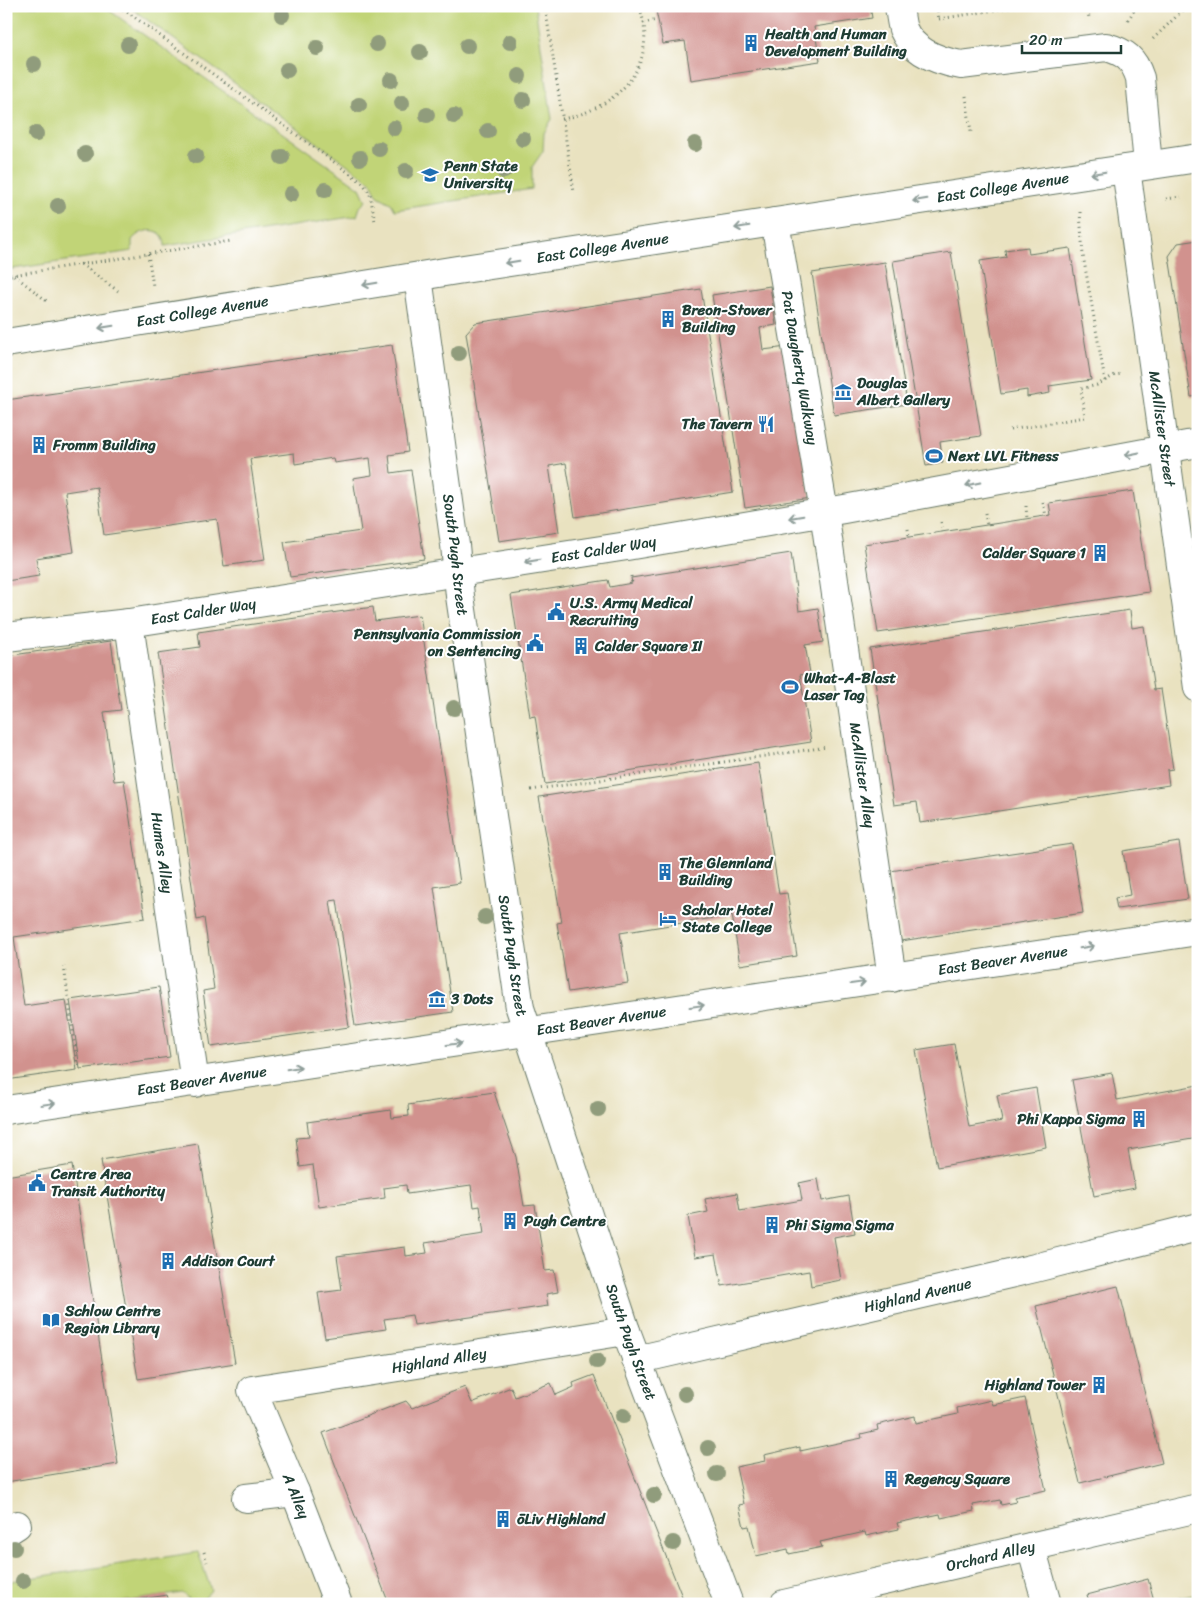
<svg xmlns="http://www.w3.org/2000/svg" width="1204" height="1610" font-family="Sriracha,sans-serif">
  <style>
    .green { fill: #c1d477; stroke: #708856 }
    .building { fill: #d1928e }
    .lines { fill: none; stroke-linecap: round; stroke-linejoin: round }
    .minor-casing { stroke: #667765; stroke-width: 30 }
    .major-casing { stroke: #667765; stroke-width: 30 }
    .path { stroke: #667765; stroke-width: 3; stroke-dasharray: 1 4; stroke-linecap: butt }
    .minor { stroke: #fff; stroke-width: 28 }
    .major { stroke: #fff; stroke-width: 28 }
    .tree { fill: #909c7c }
    .oneway { stroke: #8f9e9a }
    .labels { text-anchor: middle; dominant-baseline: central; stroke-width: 4; stroke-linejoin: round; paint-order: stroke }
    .poi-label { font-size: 15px; font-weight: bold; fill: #1f3d34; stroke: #fff; text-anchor: start }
    .street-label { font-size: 15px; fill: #1f3d34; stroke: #fff }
  </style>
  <rect width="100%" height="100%" fill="#fff"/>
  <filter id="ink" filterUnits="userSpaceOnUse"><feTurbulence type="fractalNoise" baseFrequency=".02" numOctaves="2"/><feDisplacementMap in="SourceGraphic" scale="10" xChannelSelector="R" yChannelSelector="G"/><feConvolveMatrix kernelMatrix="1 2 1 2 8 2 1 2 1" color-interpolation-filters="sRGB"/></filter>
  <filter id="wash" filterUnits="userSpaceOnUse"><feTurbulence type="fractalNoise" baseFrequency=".0096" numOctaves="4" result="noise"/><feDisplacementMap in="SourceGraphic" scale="20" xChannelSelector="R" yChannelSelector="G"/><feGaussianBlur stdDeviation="1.12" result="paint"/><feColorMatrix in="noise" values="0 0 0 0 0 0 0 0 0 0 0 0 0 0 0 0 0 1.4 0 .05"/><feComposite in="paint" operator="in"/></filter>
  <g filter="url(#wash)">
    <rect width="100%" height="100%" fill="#e9e2c0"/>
    <path class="green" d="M6,6H103L360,188L366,201L360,207L357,216L165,246C165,226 142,227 132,240V251L6,270Z
      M128,6H535L552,119L544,133L543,151L532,167V189L395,210L391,203L378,196L370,181Z
      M198,1552L211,1590L203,1600L191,1601L182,1593L108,1604H6V1590L11,1581Z
      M1198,1594V1604H1180L1179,1598Z"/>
    <g id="blocks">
      <path class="building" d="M655,6H870L872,18L814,27L820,61L691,80L685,41L663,44Z
        M1198,240V396L1191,397L1169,256L1178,243Z
        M1028,247L1029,254L1070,248L1091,380L1049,386L1050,393L1027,397V390L1001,394L980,261L1006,257L1005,250Z
        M951,252L981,436L940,442L943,463L926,466L893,261Z
        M885,262L907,404L834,415L812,273Z
        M770,286L776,325L760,328L763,350L787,347L811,498L745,508L712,295Z
        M701,289L733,492L575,517L566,463L549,466L559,532L499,541L466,333L475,323Z
        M392,345L408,452L389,455L391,473L411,470L424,559L290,577L284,542L361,531L353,478L372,475L370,458L334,463L333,458L295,464L294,453L250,459L265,560L224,566L217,519L104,535L97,487L65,492L74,552L36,558L39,576L6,581V400Z
        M1133,491L1149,592L878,633L864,544L1051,515L1049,503Z
        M791,553L799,611L818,608L823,642L805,645L810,673L800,675L811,742L545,784L535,716L530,717L511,595L608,580L610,587L632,583L631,578Z
        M373,607L375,621L420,615L460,883L434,887L453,1012L355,1026L337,900L330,901L349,1027L211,1047L203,991L214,989L204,918L197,920L158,653L200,647L198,632Z
        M1130,610L1132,628L1144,626L1154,690L1161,689L1173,769L1167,770L1169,785L920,823L917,802L894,805L870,649Z
        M111,641L121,710L104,712L114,781L124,780L145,918L14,937L24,1006L66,1000L77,1070L6,1080V656Z
        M758,763L779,894L787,893L797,956L740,965L732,915L620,933L628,983L568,992L557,923L562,922L539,797Z
        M1179,842L1188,899L1117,909L1115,898L1130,895L1123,851Z
        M1072,844L1083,913L901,941L890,871Z
        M159,987L170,1057L80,1069L70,1000Z
        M954,1044L969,1127L1002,1121L997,1095L1036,1088L1046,1147L937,1167L916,1050Z
        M1112,1073L1117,1100L1198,1085V1138L1128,1150L1135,1188L1094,1196L1072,1080Z
        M494,1092L516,1157L524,1206L535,1205L545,1271L554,1270L558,1292L546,1294L548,1306L414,1325L412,1315L384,1319L386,1329L325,1338L318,1293L342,1290L337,1256L405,1247L406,1256L427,1253L425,1243L484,1234L480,1206L474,1207L471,1185L407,1194L406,1185L384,1188L385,1198L319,1207L313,1165L300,1167L296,1138L309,1137L307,1122L391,1110L392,1118L409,1116L408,1105Z
        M198,1144L235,1363L138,1379L101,1160Z
        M72,1165L118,1464L6,1482V1176Z
        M818,1179L822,1201L849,1196L855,1233L834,1237L841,1280L811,1286L809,1271L722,1286L716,1254L695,1257L688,1216L708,1212L705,1199L737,1193L740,1211L802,1200L799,1183Z
        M1118,1286L1162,1463L1080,1483L1036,1306Z
        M594,1375L685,1604H389L323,1433L406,1401L412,1408L465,1387L472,1403L511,1387L515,1397L551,1383L556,1395L574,1387L573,1383Z
        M1025,1398L1046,1490L1014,1497L1016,1502L1001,1505L1000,1500L973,1505L974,1511L941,1518L940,1514L897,1523L899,1529L866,1536L865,1532L820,1542L822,1547L789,1554L788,1549L756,1556L749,1526L744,1527L739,1505L744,1504L736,1467L765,1461L764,1455L800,1447V1451L862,1438L861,1434L878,1430L877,1425L915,1416L916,1423L958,1414L957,1408L991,1400L993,1405Z
        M1148,1579L1155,1604H1090L1087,1595Z
        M167,1595L170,1604H118V1603Z
        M885,1599L887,1604H873Z"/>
    </g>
  </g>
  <g filter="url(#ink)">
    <use href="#blocks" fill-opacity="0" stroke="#667765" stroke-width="1"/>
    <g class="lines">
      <g class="minor-casing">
        <g id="minor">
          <path d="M899,6C900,13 901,23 903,29C913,52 938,61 961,65L1106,47C1125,52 1134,59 1140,78L1148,165"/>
          <path id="s1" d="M1126,169L1198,688"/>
          <path id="s2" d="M775,222L824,512L892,978"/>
          <path id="s3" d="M418,277L455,545L460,596L520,1008L626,1331L729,1604"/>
          <path id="s4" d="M129,623L195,1083"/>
          <path id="s5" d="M6,637L129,623L627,546L844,509L1198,443"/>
          <path id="s6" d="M636,1360L1035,1268L1198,1227"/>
          <path d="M246,1498L295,1492"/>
          <path d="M6,1532L17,1525"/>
          <path d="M1031,1547L1047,1604"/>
          <path id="s7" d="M338,1604L295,1492L252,1390L626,1331"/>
          <path id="s8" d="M784,1604L1198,1508"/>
        </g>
      </g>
      <g class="major-casing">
        <g id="major">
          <path id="s9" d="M6,343L457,270L1198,158"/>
          <path id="s10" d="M6,1110L1198,931"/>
        </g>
      </g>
      <path class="path" d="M119,6L363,183L370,194L375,222
        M545,6L574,192
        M937,6L939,20
        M1087,6L1089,18
        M939,19L1020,6
        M1128,20L1137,6
        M643,23L657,20
        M1153,39L1187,6
        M966,96L971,132
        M562,119C617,109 661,65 639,6
        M1166,199L1181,197
        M1080,212L1083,255L1105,381
        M148,254L153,286
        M81,264L118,291
        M14,275L48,302
        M6,276L231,241
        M1010,430L1085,417L1081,389L1097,385L1115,375L1123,374
        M1043,502L1046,516
        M1026,506L1027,519
        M985,513L987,525
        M941,522L943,532
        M908,529L909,537
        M631,576L632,583
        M531,790L827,747
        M64,966L78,1070
        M204,1552L207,1562"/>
      <use href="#minor" class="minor"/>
      <use href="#major" class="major"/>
    </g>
    <g class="tree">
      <circle cx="282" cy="15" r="8"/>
      <circle cx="510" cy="42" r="8"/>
      <circle cx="377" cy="44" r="8"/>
      <circle cx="128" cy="45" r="8"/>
      <circle cx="467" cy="46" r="8"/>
      <circle cx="317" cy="48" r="8"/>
      <circle cx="420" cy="52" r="8"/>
      <circle cx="34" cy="64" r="8"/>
      <circle cx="287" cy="70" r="8"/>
      <circle cx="519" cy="76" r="8"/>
      <circle cx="391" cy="80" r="8"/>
      <circle cx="523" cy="100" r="8"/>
      <circle cx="402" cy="103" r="8"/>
      <circle cx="359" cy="105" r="8"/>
      <circle cx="427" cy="115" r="8"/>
      <circle cx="454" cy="116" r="8"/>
      <circle cx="394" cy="128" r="8"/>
      <circle cx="488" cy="131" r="8"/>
      <circle cx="36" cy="134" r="8"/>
      <circle cx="523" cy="139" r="8"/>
      <circle cx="695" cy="144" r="8"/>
      <circle cx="379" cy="149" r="8"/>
      <circle cx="85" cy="154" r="8"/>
      <circle cx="196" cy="156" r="8"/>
      <circle cx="282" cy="157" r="8"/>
      <circle cx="360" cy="158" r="8"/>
      <circle cx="406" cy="171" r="8"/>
      <circle cx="504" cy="171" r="8"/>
      <circle cx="325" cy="190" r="8"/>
      <circle cx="291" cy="194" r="8"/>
      <circle cx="58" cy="206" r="8"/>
      <circle cx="459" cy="353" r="8"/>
      <circle cx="454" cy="708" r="8"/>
      <circle cx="485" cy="917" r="8"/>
      <circle cx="598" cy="1109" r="8"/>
      <circle cx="597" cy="1361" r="8"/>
      <circle cx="685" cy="1394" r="8"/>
      <circle cx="623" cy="1416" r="8"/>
      <circle cx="708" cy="1448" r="8"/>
      <circle cx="717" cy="1474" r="8"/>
      <circle cx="654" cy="1495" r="8"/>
      <circle cx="673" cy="1543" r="8"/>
      <circle cx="14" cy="1548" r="8"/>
      <circle cx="23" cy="1581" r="8"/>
    </g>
    <defs><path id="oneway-shaft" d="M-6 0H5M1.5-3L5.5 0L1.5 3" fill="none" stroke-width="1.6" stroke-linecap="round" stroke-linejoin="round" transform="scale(1.25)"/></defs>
    <g class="oneway">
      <use href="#oneway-shaft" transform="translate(1098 173) rotate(171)"/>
      <use href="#oneway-shaft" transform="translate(920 200) rotate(171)"/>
      <use href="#oneway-shaft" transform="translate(742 227) rotate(171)"/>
      <use href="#oneway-shaft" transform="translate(512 262) rotate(171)"/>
      <use href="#oneway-shaft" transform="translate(370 284) rotate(171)"/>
      <use href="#oneway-shaft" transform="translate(106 327) rotate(171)"/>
      <use href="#oneway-shaft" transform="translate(1132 454) rotate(169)"/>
      <use href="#oneway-shaft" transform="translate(973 484) rotate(169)"/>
      <use href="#oneway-shaft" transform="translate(796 517) rotate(170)"/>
      <use href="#oneway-shaft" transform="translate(532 561) rotate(171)"/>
      <use href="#oneway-shaft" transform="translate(1087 947) rotate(-9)"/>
      <use href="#oneway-shaft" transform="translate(858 983) rotate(-8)"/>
      <use href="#oneway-shaft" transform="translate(697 1006) rotate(-8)"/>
      <use href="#oneway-shaft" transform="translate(454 1044) rotate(-8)"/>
      <use href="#oneway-shaft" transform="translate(294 1068) rotate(-9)"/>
      <use href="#oneway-shaft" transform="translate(48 1104) rotate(-8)"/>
    </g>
  </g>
  <defs>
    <g id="building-bare" transform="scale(1.35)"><path d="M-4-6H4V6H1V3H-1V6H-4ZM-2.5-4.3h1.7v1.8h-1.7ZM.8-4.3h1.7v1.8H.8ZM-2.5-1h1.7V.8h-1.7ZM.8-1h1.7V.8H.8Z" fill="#1f6fb2" stroke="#fff" stroke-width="2.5" paint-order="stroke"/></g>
    <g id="university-bare" transform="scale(1.35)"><path d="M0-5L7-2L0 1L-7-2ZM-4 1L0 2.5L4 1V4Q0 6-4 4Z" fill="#1f6fb2" stroke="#fff" stroke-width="2.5" paint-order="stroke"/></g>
    <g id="museum-bare" transform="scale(1.35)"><path d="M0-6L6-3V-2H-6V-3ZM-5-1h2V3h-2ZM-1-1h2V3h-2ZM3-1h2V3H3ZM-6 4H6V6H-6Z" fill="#1f6fb2" stroke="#fff" stroke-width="2.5" paint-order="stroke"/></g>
    <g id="restaurant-bare" transform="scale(1.35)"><path d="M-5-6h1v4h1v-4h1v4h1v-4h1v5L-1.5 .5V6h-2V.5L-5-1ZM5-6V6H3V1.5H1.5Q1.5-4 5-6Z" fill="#1f6fb2" stroke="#fff" stroke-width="2.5" paint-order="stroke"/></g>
    <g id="stadium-bare" transform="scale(1.35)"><path d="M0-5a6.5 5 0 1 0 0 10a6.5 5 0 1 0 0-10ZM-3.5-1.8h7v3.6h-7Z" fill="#1f6fb2" stroke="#fff" stroke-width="2.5" paint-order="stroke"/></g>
    <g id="civic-bare" transform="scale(1.35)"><path d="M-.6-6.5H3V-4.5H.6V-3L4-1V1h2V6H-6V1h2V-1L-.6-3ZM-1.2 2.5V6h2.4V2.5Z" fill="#1f6fb2" stroke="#fff" stroke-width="2.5" paint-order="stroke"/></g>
    <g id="hotel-bare" transform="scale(1.35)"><path d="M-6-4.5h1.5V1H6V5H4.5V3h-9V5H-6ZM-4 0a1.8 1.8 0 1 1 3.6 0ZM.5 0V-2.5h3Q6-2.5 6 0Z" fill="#1f6fb2" stroke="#fff" stroke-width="2.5" paint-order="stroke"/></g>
    <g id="library-bare" transform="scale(1.35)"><path d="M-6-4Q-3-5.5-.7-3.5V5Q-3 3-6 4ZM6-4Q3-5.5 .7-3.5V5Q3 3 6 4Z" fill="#1f6fb2" stroke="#fff" stroke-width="2.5" paint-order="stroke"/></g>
  </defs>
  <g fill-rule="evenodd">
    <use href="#building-bare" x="751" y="43"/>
    <use href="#university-bare" x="430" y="175"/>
    <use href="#building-bare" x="668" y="319"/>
    <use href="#museum-bare" x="843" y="392"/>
    <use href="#restaurant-bare" x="766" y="424"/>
    <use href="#building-bare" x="39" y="445"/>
    <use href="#stadium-bare" x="934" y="456"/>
    <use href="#building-bare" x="1100" y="553"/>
    <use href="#civic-bare" x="556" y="612"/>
    <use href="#civic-bare" x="535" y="643"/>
    <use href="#building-bare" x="581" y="646"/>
    <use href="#stadium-bare" x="790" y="687"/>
    <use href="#building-bare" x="665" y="872"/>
    <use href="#hotel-bare" x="668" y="919"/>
    <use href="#museum-bare" x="437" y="999"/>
    <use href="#building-bare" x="1139" y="1119"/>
    <use href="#civic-bare" x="37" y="1183"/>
    <use href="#building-bare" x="510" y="1221"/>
    <use href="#building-bare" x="772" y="1225"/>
    <use href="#building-bare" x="168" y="1261"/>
    <use href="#library-bare" x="51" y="1320"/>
    <use href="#building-bare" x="1099" y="1385"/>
    <use href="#building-bare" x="891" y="1479"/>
    <use href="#building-bare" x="503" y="1519"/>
  </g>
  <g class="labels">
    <g class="poi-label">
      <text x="765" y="34">Health and Human<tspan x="765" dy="17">Development Building</tspan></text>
      <text x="444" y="166">Penn State<tspan x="444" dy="17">University</tspan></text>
      <text x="682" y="310">Breon-Stover<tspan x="682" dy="17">Building</tspan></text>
      <text x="857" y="383">Douglas<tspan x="857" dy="17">Albert Gallery</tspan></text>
      <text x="752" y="424" text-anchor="end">The Tavern</text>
      <text x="53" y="445">Fromm Building</text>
      <text x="948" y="456">Next LVL Fitness</text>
      <text x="1086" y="553" text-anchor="end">Calder Square 1</text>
      <text x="570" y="603">U.S. Army Medical<tspan x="570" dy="17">Recruiting</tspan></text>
      <text x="521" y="634" text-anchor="end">Pennsylvania Commission<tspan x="521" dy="17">on Sentencing</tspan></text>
      <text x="595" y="646">Calder Square II</text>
      <text x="804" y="678">What-A-Blast<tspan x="804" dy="17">Laser Tag</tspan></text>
      <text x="679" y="863">The Glennland<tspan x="679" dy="17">Building</tspan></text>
      <text x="682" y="910">Scholar Hotel<tspan x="682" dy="17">State College</tspan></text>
      <text x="451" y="999">3 Dots</text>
      <text x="1125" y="1119" text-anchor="end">Phi Kappa Sigma</text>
      <text x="51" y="1174">Centre Area<tspan x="51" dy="17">Transit Authority</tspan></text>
      <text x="524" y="1221">Pugh Centre</text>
      <text x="786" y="1225">Phi Sigma Sigma</text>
      <text x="182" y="1261">Addison Court</text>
      <text x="65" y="1311">Schlow Centre<tspan x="65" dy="17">Region Library</tspan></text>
      <text x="1085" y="1385" text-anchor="end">Highland Tower</text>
      <text x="905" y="1479">Regency Square</text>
      <text x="517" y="1519">ōLiv Highland</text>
    </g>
    <g class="street-label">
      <text stroke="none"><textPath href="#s9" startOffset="1009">East College Avenue</textPath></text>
      <text stroke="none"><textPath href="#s9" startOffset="604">East College Avenue</textPath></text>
      <text stroke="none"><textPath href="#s9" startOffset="199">East College Avenue</textPath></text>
      <text stroke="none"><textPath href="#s2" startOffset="148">Pat Daugherty Walkway</textPath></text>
      <text stroke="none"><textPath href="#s1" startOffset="262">McAllister Street</textPath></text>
      <text stroke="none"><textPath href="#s5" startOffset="604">East Calder Way</textPath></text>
      <text stroke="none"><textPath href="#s3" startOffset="280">South Pugh Street</textPath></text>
      <text stroke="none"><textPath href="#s5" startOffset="199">East Calder Way</textPath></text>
      <text stroke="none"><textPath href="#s2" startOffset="560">McAllister Alley</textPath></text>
      <text stroke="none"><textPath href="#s4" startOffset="232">Humes Alley</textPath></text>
      <text stroke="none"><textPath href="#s3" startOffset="685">South Pugh Street</textPath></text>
      <text stroke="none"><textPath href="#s10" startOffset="1008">East Beaver Avenue</textPath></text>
      <text stroke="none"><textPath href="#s10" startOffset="602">East Beaver Avenue</textPath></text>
      <text stroke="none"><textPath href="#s10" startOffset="198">East Beaver Avenue</textPath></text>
      <text stroke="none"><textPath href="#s6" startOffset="289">Highland Avenue</textPath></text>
      <text stroke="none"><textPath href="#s3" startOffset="1090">South Pugh Street</textPath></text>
      <text stroke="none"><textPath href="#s7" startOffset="420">Highland Alley</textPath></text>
      <text transform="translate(296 1496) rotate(68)">A Alley</text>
      <text stroke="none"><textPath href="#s8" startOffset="212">Orchard Alley</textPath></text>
    </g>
  </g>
  <rect width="1204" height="1610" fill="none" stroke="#fff" stroke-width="25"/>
  <path d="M1022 45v8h99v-8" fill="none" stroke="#1f3d34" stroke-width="2.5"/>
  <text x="1029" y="45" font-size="15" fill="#1f3d34" stroke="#ffffff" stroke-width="4" paint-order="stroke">20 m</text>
</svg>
